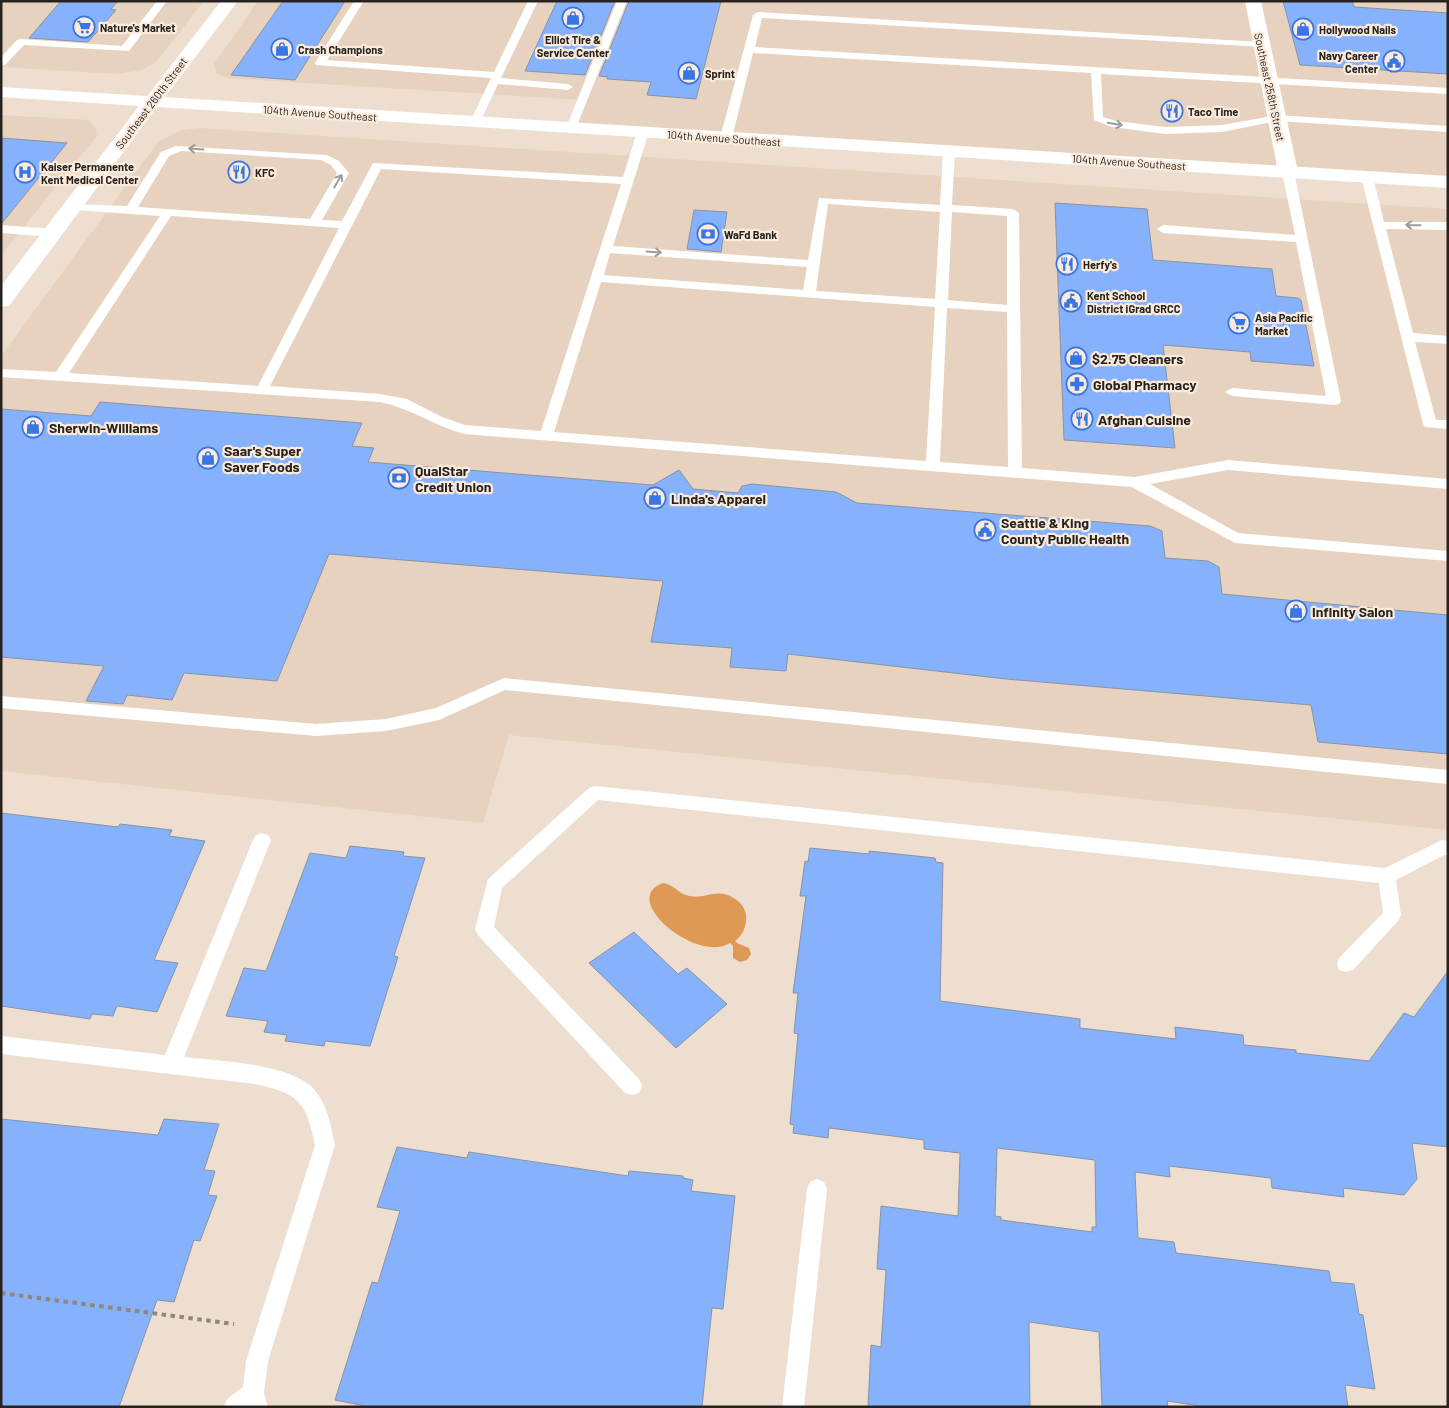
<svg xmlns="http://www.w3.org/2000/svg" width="1449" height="1408" font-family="Barlow,sans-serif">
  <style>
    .built { fill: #e7d2bf }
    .water { fill: #de9a54 }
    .building { fill: #86b1fc; stroke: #8a93a3; fill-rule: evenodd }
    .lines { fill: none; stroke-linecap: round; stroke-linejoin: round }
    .path { stroke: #90867c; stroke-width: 4; stroke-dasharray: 4.5 4.5; stroke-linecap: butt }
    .service { fill: #fff; fill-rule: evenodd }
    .minor { fill: #fff; fill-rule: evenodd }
    .tertiary { fill: #fff; fill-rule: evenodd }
    .oneway { stroke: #9e9c9a }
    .labels { text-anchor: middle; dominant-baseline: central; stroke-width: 4.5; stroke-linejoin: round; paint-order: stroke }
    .far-poi-label { font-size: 11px; font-weight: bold; fill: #28231e; stroke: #faebdd; text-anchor: start }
    .far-street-label { font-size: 11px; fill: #28231e; stroke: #faebdd }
    .poi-label { font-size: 14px; font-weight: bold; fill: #28231e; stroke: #faebdd; text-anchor: start }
  </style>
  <rect width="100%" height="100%" fill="#edded0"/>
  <path class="built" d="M1,1H204L156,62L142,70L117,74L1,67Z
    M258,1H1448V182L571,128L582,100L225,78L216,73L214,64Z
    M1,115L88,120L95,127L97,136L1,255Z
    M199,128L1448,209V830L509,735L483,823L1,771V356L158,142L181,130Z"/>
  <path class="water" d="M663,883C673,884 677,892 686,895C705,902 716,884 738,901C744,906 747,913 746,921C745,929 742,936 735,941L737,943L749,948L751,954L747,960L740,962L733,958V946L730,943C697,964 618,899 663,883Z"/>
  <path class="building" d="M61,1H118L111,9L116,10L88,42L29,38Z
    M283,1H345L295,80L231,75Z
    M557,1H615L585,75L525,71Z
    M629,1H721L696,99L647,95L651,82L607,79L608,77L599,76Z
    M1283,1H1352L1354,7L1448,13V74L1300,65Z
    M1,138L67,143L2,223H1Z
    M1055,203L1147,209L1153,260L1272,269L1276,296L1298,298L1301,300L1314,366L1251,361L1250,352L1163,345L1175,448L1064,440Z
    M694,210L727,212L721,252L687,249Z
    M100,402L362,423L352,446L374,448L368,462L653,485L679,470L693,489L738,493L742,486L752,484L836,492L857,503L1150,526L1162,531L1165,558L1208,561L1219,567L1222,594L1448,615V754L1318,742L1311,705L1006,679L788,654L786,671L730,667L732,648L651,642L663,581L329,554L277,681L184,673L172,700L127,695L123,704L86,701L104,666L1,657V409L91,416Z
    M1,813L118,827L120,824L172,830L169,836L205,841L154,960L178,963L157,1012L117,1006L113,1016L92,1014L90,1019L1,1006Z
    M350,846L404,852L403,856L425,858L394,956L398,957L370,1046L325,1041L324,1046L285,1041L287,1035L264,1032L268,1021L226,1016L244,968L266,971L310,853L346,858Z
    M810,848L869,854V851L935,858L936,862L943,863L940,1001L1080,1019V1028L1176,1039L1175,1027L1243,1035L1244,1045L1296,1050V1053L1369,1061L1404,1013L1414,1017L1448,971V1147L1412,1143L1417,1179L1404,1195L1343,1188L1344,1197L1272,1188L1271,1178L1169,1166L1170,1177L1135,1172L1138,1238L1174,1242L1176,1253L1329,1271L1331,1282L1354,1284L1359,1314L1363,1315L1375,1389L1345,1385L1348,1407H1207L1167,1401L1168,1407H1102L1099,1332L1029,1322L1030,1407H868L871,1345L881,1347L886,1270L877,1269L881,1206L958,1216L960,1153L924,1149V1140L829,1128L828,1138L793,1133L794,1125L790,1124L798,1034L794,1033L798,993H793L806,896H800L805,861L808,862ZM997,1148L1095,1160L1096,1227H1092V1232L1001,1220V1217L995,1216Z
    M634,932L678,974L687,968L727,1004L676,1048L589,963Z
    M1,1119L158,1135L164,1119L219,1124L204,1170L215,1171L208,1195L217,1196L200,1241L194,1240L174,1302L157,1300L119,1407H1Z
    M397,1147L467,1158L469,1152L628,1176L629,1171L683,1176V1178L693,1180L691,1191L735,1196L723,1309L712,1308L702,1407H370L335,1400L372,1282L378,1283L400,1211L377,1207Z"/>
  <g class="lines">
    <path class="path" d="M1,1293L234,1324"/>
    <path class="service" d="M157,1H167L129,51L24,45L5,65L1,66V57L17,40L21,39L122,46Z
      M354,1H364L327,60L494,72L528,1H538L501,78L568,84L573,87L568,90L498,84L480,122L475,125L470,122L491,78L316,65L315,63Z
      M617,1H627L576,128L575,130H567L566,128Z
      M758,12L1261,42L1265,43V47L762,18L755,47L1448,88V94L1101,74L1103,117L1116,121L1165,127L1222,125L1277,115L1448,126V132L1277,121L1222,132L1165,134L1112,127L1094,120L1091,73L753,53L732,138L730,140H722L720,138L753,15Z
      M643,129L649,132L613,246L808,260L819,198L940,205L943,151L949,148L953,149L955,151L952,205L1013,209L1019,213L1022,468L1135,477L1228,460L1448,479V489L1228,470L1150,484L1238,533L1448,551V561L1235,543L1132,487L464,434C435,426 410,408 380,402L1,377V369L56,372L160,216L74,210L68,206L70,204L127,206L161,152L176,146L327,155L339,161L349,173L322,220L342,221L373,163L623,177L637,132ZM181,151L321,160L331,165L337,173L310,219L138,207L169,156ZM381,169L621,184L541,431L465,425L442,417L407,399L380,394L270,386ZM828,204L940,212L935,299L816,291ZM952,212L1007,216V305L948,300ZM171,216L339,228L258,386L69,373ZM610,253L807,267L803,290L604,275ZM601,282L935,307L926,461L554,432ZM947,308L1007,312L1008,467L940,462Z
      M1288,169L1294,172L1341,401L1339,404L1334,405L1232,396L1225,392L1232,388L1326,396L1296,242L1163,233L1157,229L1163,225L1295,235L1282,172Z
      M1367,174L1373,177L1384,222H1448V230L1386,229L1413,333L1448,336V344L1415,342L1436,420H1448V429L1425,427L1423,424L1361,177Z
      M1,225L53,229L59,233L53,237L1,233Z
      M504,678L1448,770V784L505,690L439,720L386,731L316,736L1,708V696L316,724L386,719L436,708Z
      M595,786L1385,868L1442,840L1448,841V855H1444L1396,880L1401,915L1398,921L1353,970L1346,972L1339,970L1337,964L1339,958L1383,913L1379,883L598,800L502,888L494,927L639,1079L642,1086L639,1093L632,1095L625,1093L478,935L475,929L488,879L589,788Z
      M262,833L268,835L271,840L184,1057C218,1061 288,1063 313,1088C327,1103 331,1126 335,1145L268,1361L264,1393L268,1407H224L227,1399L243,1387L246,1361L315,1145C306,1101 299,1094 255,1084L1,1054V1036L165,1055L253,840L256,835Z
      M817,1179L824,1182L827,1189L804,1407H782L807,1189L810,1182Z"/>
    <path class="minor" d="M221,1H238L158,106L152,107L146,106L143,102L146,98Z
      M1245,1H1261L1298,172L1295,176L1288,178L1281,176L1278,172Z"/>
    <path class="tertiary" d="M1,87L1448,176V188L157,107L9,306L1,307V286L139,106L1,97Z"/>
  </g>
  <defs><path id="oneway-shaft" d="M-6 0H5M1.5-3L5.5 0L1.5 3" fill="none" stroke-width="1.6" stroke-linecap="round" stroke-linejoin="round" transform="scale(1.25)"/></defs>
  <g class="oneway">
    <use href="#oneway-shaft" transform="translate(1115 124) rotate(10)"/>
    <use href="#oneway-shaft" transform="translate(196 149) rotate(-176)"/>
    <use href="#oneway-shaft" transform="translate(338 181) rotate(-60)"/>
    <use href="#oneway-shaft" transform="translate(1413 225) rotate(-179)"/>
    <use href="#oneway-shaft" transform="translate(654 252) rotate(4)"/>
  </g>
  <defs>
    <g id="shop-ring" transform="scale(1.125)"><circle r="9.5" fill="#faebdd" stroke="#3975e4" stroke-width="1.5"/><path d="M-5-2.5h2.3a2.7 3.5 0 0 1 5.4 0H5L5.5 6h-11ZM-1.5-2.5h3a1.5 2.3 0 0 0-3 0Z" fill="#3975e4"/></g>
    <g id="supermarket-ring" transform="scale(1.125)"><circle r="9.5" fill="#faebdd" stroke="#3975e4" stroke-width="1.5"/><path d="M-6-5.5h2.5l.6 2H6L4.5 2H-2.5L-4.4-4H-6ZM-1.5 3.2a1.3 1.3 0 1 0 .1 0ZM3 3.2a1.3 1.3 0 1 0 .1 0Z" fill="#3975e4"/></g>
    <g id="civic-ring" transform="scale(1.125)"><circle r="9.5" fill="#faebdd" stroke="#3975e4" stroke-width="1.5"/><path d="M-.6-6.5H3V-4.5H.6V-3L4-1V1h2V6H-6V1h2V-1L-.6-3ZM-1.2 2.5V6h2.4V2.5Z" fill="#3975e4"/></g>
    <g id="restaurant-ring" transform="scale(1.125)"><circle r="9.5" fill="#faebdd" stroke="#3975e4" stroke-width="1.5"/><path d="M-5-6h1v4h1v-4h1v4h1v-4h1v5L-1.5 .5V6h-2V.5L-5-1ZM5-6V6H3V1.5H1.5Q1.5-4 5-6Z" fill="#3975e4"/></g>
    <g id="hospital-ring" transform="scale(1.125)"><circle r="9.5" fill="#faebdd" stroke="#3975e4" stroke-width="1.5"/><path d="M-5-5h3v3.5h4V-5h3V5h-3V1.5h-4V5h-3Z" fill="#3975e4"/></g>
    <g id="bank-ring" transform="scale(1.125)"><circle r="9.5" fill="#faebdd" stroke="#3975e4" stroke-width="1.5"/><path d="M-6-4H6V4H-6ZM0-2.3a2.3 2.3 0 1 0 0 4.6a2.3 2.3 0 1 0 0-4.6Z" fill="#3975e4"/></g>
    <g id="pharmacy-ring" transform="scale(1.125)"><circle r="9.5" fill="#faebdd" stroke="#3975e4" stroke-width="1.5"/><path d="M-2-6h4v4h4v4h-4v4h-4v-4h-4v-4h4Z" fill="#3975e4"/></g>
  </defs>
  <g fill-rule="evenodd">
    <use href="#shop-ring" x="573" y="18"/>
    <use href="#supermarket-ring" x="84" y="27"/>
    <use href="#shop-ring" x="1303" y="29"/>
    <use href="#shop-ring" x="282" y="49"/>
    <use href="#civic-ring" x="1394" y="61"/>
    <use href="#shop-ring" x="689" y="73"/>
    <use href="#restaurant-ring" x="1172" y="111"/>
    <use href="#hospital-ring" x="25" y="172"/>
    <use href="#restaurant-ring" x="239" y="172"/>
    <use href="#bank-ring" x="708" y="234"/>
    <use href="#restaurant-ring" x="1067" y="264"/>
    <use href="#civic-ring" x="1071" y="301"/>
    <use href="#supermarket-ring" x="1239" y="323"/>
    <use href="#shop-ring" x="1076" y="358"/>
    <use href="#pharmacy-ring" x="1077" y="384"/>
    <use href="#restaurant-ring" x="1082" y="419"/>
    <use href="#shop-ring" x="33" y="427"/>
    <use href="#shop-ring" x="208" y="458"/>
    <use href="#bank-ring" x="399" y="478"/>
    <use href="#shop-ring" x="655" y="498"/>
    <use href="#civic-ring" x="985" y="530"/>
    <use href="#shop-ring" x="1296" y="611"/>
  </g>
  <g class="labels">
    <g class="far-poi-label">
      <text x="100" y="27">Nature's Market</text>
      <text x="1319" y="29">Hollywood Nails</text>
      <text x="573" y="39" text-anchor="middle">Elliot Tire &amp;<tspan x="573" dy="13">Service Center</tspan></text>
      <text x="298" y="49">Crash Champions</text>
      <text x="1378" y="55" text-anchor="end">Navy Career<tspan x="1378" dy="13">Center</tspan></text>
      <text x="705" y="73">Sprint</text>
      <text x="1188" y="111">Taco Time</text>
      <text x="41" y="166">Kaiser Permanente<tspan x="41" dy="13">Kent Medical Center</tspan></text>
      <text x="255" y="172">KFC</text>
      <text x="724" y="234">WaFd Bank</text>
      <text x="1083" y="264">Herfy's</text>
      <text x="1087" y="295">Kent School<tspan x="1087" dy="13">District iGrad GRCC</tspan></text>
      <text x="1255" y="317">Asia Pacific<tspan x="1255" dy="13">Market</tspan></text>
    </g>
    <g class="far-street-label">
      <text transform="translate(1270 87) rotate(78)">Southeast 258th Street</text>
      <text transform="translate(151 103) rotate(-53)">Southeast 260th Street</text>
      <text transform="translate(320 113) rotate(4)">104th Avenue Southeast</text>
      <text transform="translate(724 138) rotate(4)">104th Avenue Southeast</text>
      <text transform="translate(1129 162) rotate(4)">104th Avenue Southeast</text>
    </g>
    <g class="poi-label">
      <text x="1092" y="358">$2.75 Cleaners</text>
      <text x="1093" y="384">Global Pharmacy</text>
      <text x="1098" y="419">Afghan Cuisine</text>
      <text x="49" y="427">Sherwin-Williams</text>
      <text x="224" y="450">Saar's Super<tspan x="224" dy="16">Saver Foods</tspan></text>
      <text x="415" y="470">QualStar<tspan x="415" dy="16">Credit Union</tspan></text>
      <text x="671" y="498">Linda's Apparel</text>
      <text x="1001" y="522">Seattle &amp; King<tspan x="1001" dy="16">County Public Health</tspan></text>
      <text x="1312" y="611">Infinity Salon</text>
    </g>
  </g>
  <rect width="1449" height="1408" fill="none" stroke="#28231e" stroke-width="5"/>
</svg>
